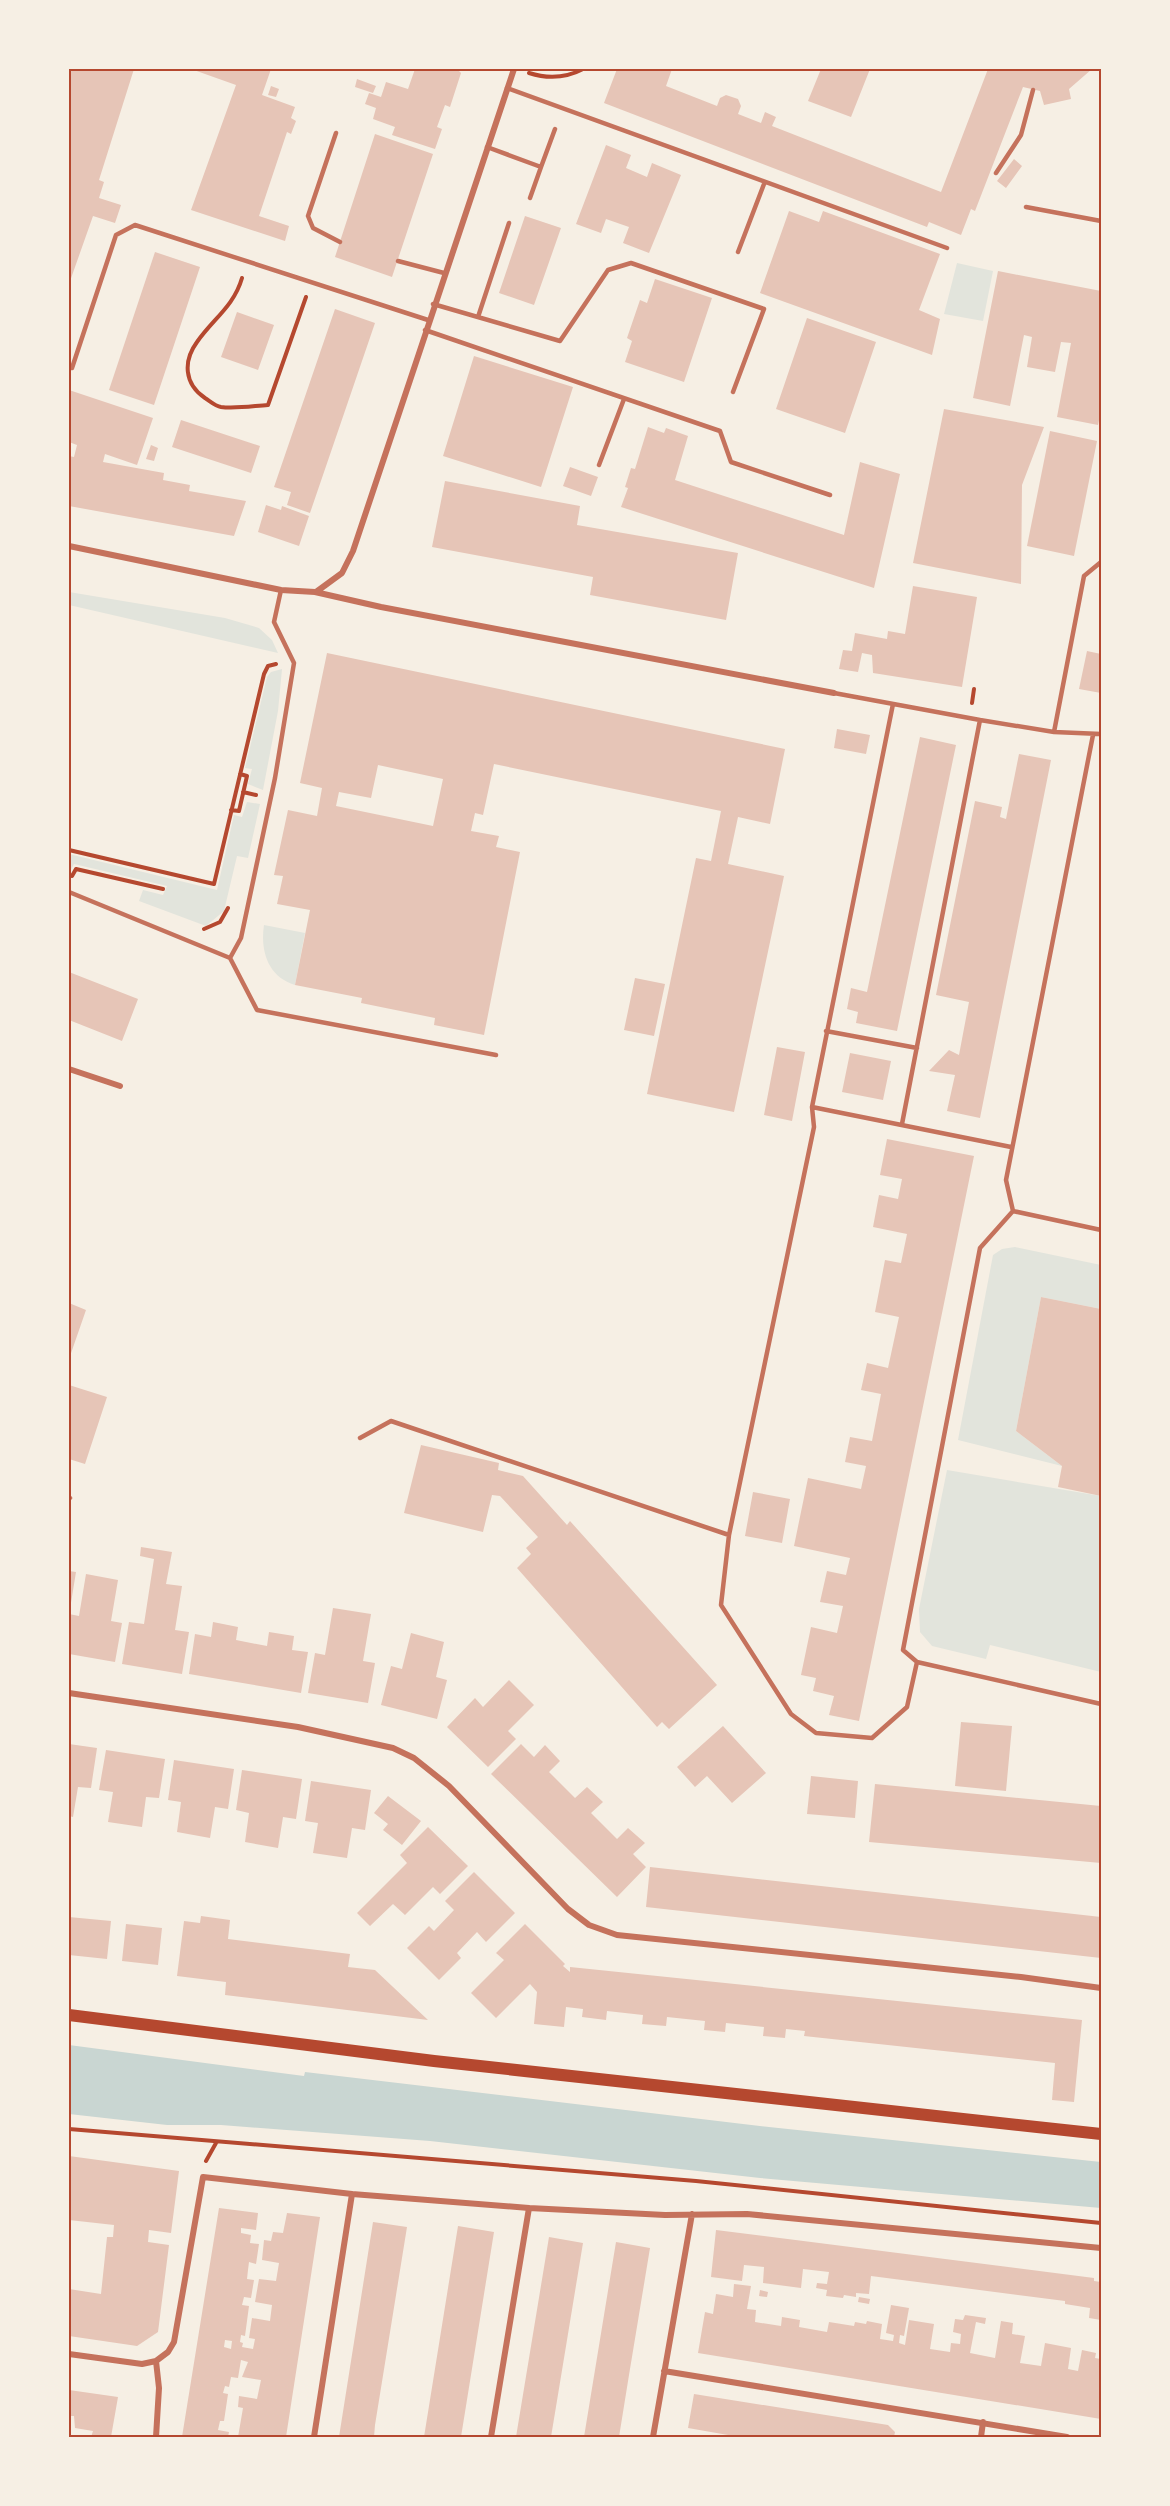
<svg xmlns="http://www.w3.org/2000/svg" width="1170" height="2506" font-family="Inter,sans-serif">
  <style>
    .green { fill: #e2e4dc }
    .water { fill: #c9d6d2 }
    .building { fill: #e6c5b7; fill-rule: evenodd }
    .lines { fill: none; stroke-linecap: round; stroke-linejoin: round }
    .path { stroke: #b5482f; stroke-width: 4 }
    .service { stroke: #c5725c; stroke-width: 4.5 }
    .minor { stroke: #c5725c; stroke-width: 6 }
    .secondary { stroke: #b5482f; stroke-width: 12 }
    .neatline { fill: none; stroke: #b5482f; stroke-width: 2 }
  </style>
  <rect width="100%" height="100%" fill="#f6efe4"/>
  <path class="green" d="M957,263L993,271L983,321L944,314Z
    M69,592L225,618L259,628L272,640L278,653L69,605Z
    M282,669L278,711L263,790L248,784L252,769L245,768L267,677L271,672Z
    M247,802L260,804L248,858L237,856L224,911L206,926L139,901L143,890L163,895L167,886L74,864L69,873V854L217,890L234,815L242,817Z
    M264,925L305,933L295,985C268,977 260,951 264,925Z
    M1015,1247L1101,1265V1309L1041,1297L1016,1431L1062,1466L958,1440L993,1255L1002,1249Z
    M947,1470L1101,1496V1672L990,1645L986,1659L932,1646L920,1632L919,1609Z"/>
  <path class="water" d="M69,2045L304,2076L305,2072L769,2127L1101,2162V2208L760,2178L430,2141L221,2125H167L69,2114Z"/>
  <path class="building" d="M72,69H134L99,180L104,182L99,198L121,205L115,223L93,216L69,284V77Z
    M191,69H271L262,95L295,107L291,118L296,121L291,134L287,132L259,216L289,226L285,241L191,210L236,85Z
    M415,69H457L461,73L450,107L445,105L437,127L442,129L435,149L392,135L395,127L373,119L376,108L365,104L369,93L381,97L386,82L408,89Z
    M617,69H672L666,86L717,106L720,98L726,95L738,99L741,106L738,114L761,123L765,112L776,117L772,126L941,192L988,69H1092L1069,89L1071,99L1044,105L1040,91L1023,87L975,211L971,209L961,235L929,222L927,227L604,103Z
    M821,69H870L851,117L808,101Z
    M357,79L376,86L373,93L355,87Z
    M271,86L279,89L276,97L268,95Z
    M375,134L433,154L392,277L335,257Z
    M606,145L631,155L626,168L647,177L652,163L681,175L649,253L623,243L629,227L606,219L601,233L576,224Z
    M1014,159L1022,166L1006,188L997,181Z
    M789,211L819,222L823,211L940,254L919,310L940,319L932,355L760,293Z
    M525,216L561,228L534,305L499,293Z
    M155,252L200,267L154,405L109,390Z
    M998,271L1101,291V411L1098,425L1057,417L1071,343L1061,342L1055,372L1027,367L1032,337L1024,335L1010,406L973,398Z
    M655,279L712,298L684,382L625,362L632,341L627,338L640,300L647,303Z
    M335,309L375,323L310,513L287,505L291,492L274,487Z
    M237,312L274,325L258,370L221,357Z
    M807,318L876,342L845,433L776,409Z
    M474,356L573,387L541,487L443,456Z
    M69,390L153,418L137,465L105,454L103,462L164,473L163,480L190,485L189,491L246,501L234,536L69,506V456L74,457L77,445L69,442Z
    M944,409L1044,427L1022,485L1021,584L913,563Z
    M181,420L260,446L251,473L172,447Z
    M648,427L664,433L666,428L688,436L675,480L844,535L860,462L900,474L874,588L621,507L628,488L625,487L631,468L635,469Z
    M1050,431L1097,441L1074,556L1027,546Z
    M151,445L158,448L154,461L146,459Z
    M570,467L598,477L591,496L563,486Z
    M445,481L580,506L577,525L738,553L726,620L590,595L593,577L432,547Z
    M266,505L281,510L282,506L309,516L299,546L258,532Z
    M913,586L977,597L962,687L873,673L872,655L862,653L858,672L839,669L843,650L852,651L855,633L887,639L888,631L905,634Z
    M1087,651L1101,654V693L1079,689Z
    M327,653L785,749L770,824L738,817L728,864L784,876L734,1112L647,1094L696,858L711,861L721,811L494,764L483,815L475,813L471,831L499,836L496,847L520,852L484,1035L434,1025L435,1018L361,1003L362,998L295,985L310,910L277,904L283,876L274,875L288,810L317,816L322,788L300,783ZM378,765L443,779L433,826L336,806L339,792L371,798Z
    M837,729L870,735L866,754L834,748Z
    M920,737L956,745L897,1031L856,1023L858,1012L847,1009L851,988L867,992Z
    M1019,754L1051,760L980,1118L947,1111L955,1075L929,1071L949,1050L959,1055L969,1002L936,995L975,801L1002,807L1000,817L1006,819Z
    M69,972L138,999L122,1041L69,1020Z
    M635,978L665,984L654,1036L624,1030Z
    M777,1047L805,1052L792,1121L764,1115Z
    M850,1053L891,1061L883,1100L842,1092Z
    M887,1139L974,1156L859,1721L829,1715L834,1696L813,1691L816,1678L801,1675L811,1627L837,1633L843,1606L820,1602L827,1571L846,1575L850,1558L794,1546L808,1478L861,1489L866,1466L845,1462L850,1437L872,1441L881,1394L861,1390L867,1363L888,1368L899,1317L875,1312L885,1260L901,1263L907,1234L873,1227L879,1195L898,1199L902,1179L880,1175Z
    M1041,1297L1101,1309V1496L1058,1487L1062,1466L1016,1431Z
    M69,1303L86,1310L69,1359Z
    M69,1385L107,1397L85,1464L69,1459Z
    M421,1445L499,1463L498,1470L523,1476L567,1525L570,1521L717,1685L669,1729L662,1722L657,1727L517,1568L531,1554L526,1548L538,1537L500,1496L492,1495L483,1532L404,1513Z
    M753,1492L790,1499L782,1543L745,1536Z
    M141,1547L172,1552L166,1584L182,1586L175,1630L189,1632L182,1674L122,1664L129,1622L144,1624L154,1559L140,1556Z
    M69,1571L76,1572L70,1609H69Z
    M86,1574L118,1580L111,1621L122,1623L115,1662L69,1654V1614L79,1616Z
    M333,1608L371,1614L363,1661L375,1663L368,1703L308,1693L315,1653L325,1655Z
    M213,1622L238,1627L236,1640L251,1643L267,1646L269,1632L294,1636L292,1650L308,1652L301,1693L189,1674L195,1634L211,1637Z
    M411,1633L444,1642L436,1677L447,1680L437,1719L381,1705L391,1666L402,1669Z
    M509,1680L534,1705L508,1731L516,1739L488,1767L447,1727L475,1698L483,1707Z
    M961,1722L1012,1726L1006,1791L955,1786Z
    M723,1726L766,1773L732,1803L707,1776L695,1787L677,1767Z
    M69,1744L97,1748L91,1788L78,1787L73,1817L69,1816Z
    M521,1744L534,1757L545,1745L560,1761L549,1772L575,1798L587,1787L603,1802L591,1813L617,1839L628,1828L645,1843L633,1854L646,1867L617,1897L491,1774Z
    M106,1750L165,1759L159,1798L146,1797L142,1827L108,1822L113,1792L99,1790Z
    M174,1760L234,1769L228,1809L215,1807L210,1838L177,1832L181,1802L168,1800Z
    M242,1770L302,1779L296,1819L283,1817L278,1848L245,1842L249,1813L236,1810Z
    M811,1776L858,1781L855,1818L807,1814Z
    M311,1781L371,1790L365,1830L352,1828L347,1858L313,1853L318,1823L305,1821Z
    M875,1784L1101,1806V1863L869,1842Z
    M388,1796L421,1821L402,1845L383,1830L388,1824L374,1813Z
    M428,1827L468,1866L440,1894L433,1887L405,1915L393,1904L370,1926L357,1913L407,1863L400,1855Z
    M650,1867L1101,1917V1958L646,1907Z
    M474,1872L515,1913L486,1942L477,1932L457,1953L461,1958L439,1980L407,1948L429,1926L434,1931L454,1910L445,1901Z
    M201,1916L230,1920L228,1939L350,1954L348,1967L375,1970L428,2020L225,1995L226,1982L177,1976L184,1921L200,1923Z
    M69,1917L111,1921L107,1959L69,1955Z
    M126,1924L162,1928L158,1965L122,1961Z
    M525,1924L565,1964L563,1966L570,1972V1967L1082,2020L1074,2102L1052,2100L1055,2063L804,2036L805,2031L786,2029L785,2038L763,2036L764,2027L726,2023L725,2032L704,2030L705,2021L667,2017L666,2026L642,2024L643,2015L607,2011L606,2020L582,2017L583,2009L566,2007L564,2027L534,2024L537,1992L530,1984L496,2018L471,1993L504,1960L496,1953Z
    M69,2156L179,2171L171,2233L149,2230L148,2242L169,2245L158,2332L137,2346L69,2336V2289L101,2294L107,2237H113L114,2225L69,2220Z
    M219,2208L258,2213L256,2230L241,2228V2233L251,2235L250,2243L259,2244L256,2264L249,2262L248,2270L247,2279L254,2280L251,2298L244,2297L242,2305L249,2306L245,2336L241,2335L240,2342L243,2343L242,2347L253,2349L255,2339L249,2338L252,2318L270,2321L272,2305L255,2302L259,2279L276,2281L279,2263L262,2260L264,2240L271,2241L273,2232L283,2233L287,2213L320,2217L286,2437H238L243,2408L238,2407L239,2396L257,2399L261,2380L242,2377L248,2362L241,2360L238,2378L231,2377L229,2387L225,2386L223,2393L228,2394L224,2421H220L218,2430L229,2432L228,2437H182ZM225,2340L232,2341L231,2349L224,2347Z
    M373,2222L407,2227L375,2425L374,2437H339Z
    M458,2226L494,2232L461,2437H424Z
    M716,2230L1094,2278V2281L1101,2282V2320L1089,2318L1090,2308L1065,2304V2301L871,2276L869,2294L856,2293V2297L844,2295L843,2298L826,2296L827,2290L816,2288L817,2283L827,2284L829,2272L803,2269L801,2288L763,2283L764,2267L744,2265L742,2281L711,2277Z
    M549,2237L583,2243L551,2437H516Z
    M616,2242L650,2248L629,2375L619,2437H584Z
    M734,2284L751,2286L747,2309L756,2310L755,2322L781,2326L782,2317L800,2320L799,2327L827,2332L829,2322L854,2326L855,2322L866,2324L867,2321L882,2324L880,2339L893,2341L894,2335L886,2333L891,2305L909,2308L904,2336L900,2335L899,2343L905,2345L909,2320L934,2324L930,2349L950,2352L951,2343L960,2344L961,2334L953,2332L955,2319L963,2320L965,2315L986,2318L985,2324L976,2322L970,2353L995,2358L1001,2321L1013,2323L1012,2334L1025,2336L1020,2363L1041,2366L1045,2343L1071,2348L1068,2369L1078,2371L1082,2350L1096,2353L1095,2358L1101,2359V2419L698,2353L705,2312L713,2314L716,2294L733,2297Z
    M760,2290L768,2292L767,2297L759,2296Z
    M859,2297L870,2299L869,2304L858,2302Z
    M69,2390L118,2397L111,2437H91L93,2431L75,2428L74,2416H69Z
    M694,2394L888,2425L895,2432L894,2437H727L728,2435L688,2428Z"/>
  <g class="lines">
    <path class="path" d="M529,73C548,79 566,78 583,69
      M242,278C234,306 213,319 197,342C183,361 184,384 205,398C210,401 215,406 221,407C235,409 253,406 268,405L306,297
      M972,703L974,689
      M243,792L256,795
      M231,810L239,811L247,776L240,774
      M69,850L214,884L264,674L268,666L276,664
      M72,876L76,869L163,889
      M204,929L220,922L228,908
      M69,2129L696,2181L1101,2223
      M206,2161L216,2143"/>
    <path class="service" d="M507,88L947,248
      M336,133L308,216L313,228L340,242
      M487,147L541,167L530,198
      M541,167L555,129
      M996,173L1021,135L1033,90
      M1026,207L1101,221
      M738,252L764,184
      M398,261L444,273
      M433,304L560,341L608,270L631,263L764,309L733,392
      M478,317L509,223
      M425,330L720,431L731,462L830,495
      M72,368L116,235L135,225L428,320
      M599,465L624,399
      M834,693L980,720L1054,732L1101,734
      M893,704L812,1107L814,1127L729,1535L721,1605L791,1714L816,1733L872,1738L907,1707L917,1662
      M1054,732L1084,576L1101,562
      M69,892L230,958L241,938L275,778L294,663L274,622L281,590
      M230,958L257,1010L496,1055
      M826,1031L917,1048
      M812,1107L1011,1147
      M902,1124L980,720
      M1013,1211L980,1248L903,1650L917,1662L1101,1704
      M1013,1211L1006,1180L1093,735
      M1013,1211L1101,1230
      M360,1438L391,1421L729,1535
      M69,1497L70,1498"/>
    <path class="minor" d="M69,546L281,590L315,592L381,607L834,693
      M316,592L342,573L353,551L514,69
      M69,1069L120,1086
      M69,1693L298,1727L393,1748L414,1758L449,1786L568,1909L589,1925L617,1935L1021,1977L1101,1988
      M69,2354L142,2364L156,2361
      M664,2371L1067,2437
      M156,2437L159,2388L156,2361L168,2352L174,2342L203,2177L352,2194L529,2208L665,2215L747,2214L1101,2248
      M314,2437L352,2194
      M491,2437L529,2208
      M653,2437L692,2214
      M981,2437L983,2422"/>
    <path class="secondary" d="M69,2015L434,2061L1101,2134"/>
  </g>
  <rect width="1170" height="2506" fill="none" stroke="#f6efe4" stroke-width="141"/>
  <rect x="70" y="70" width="1030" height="2366" class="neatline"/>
</svg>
